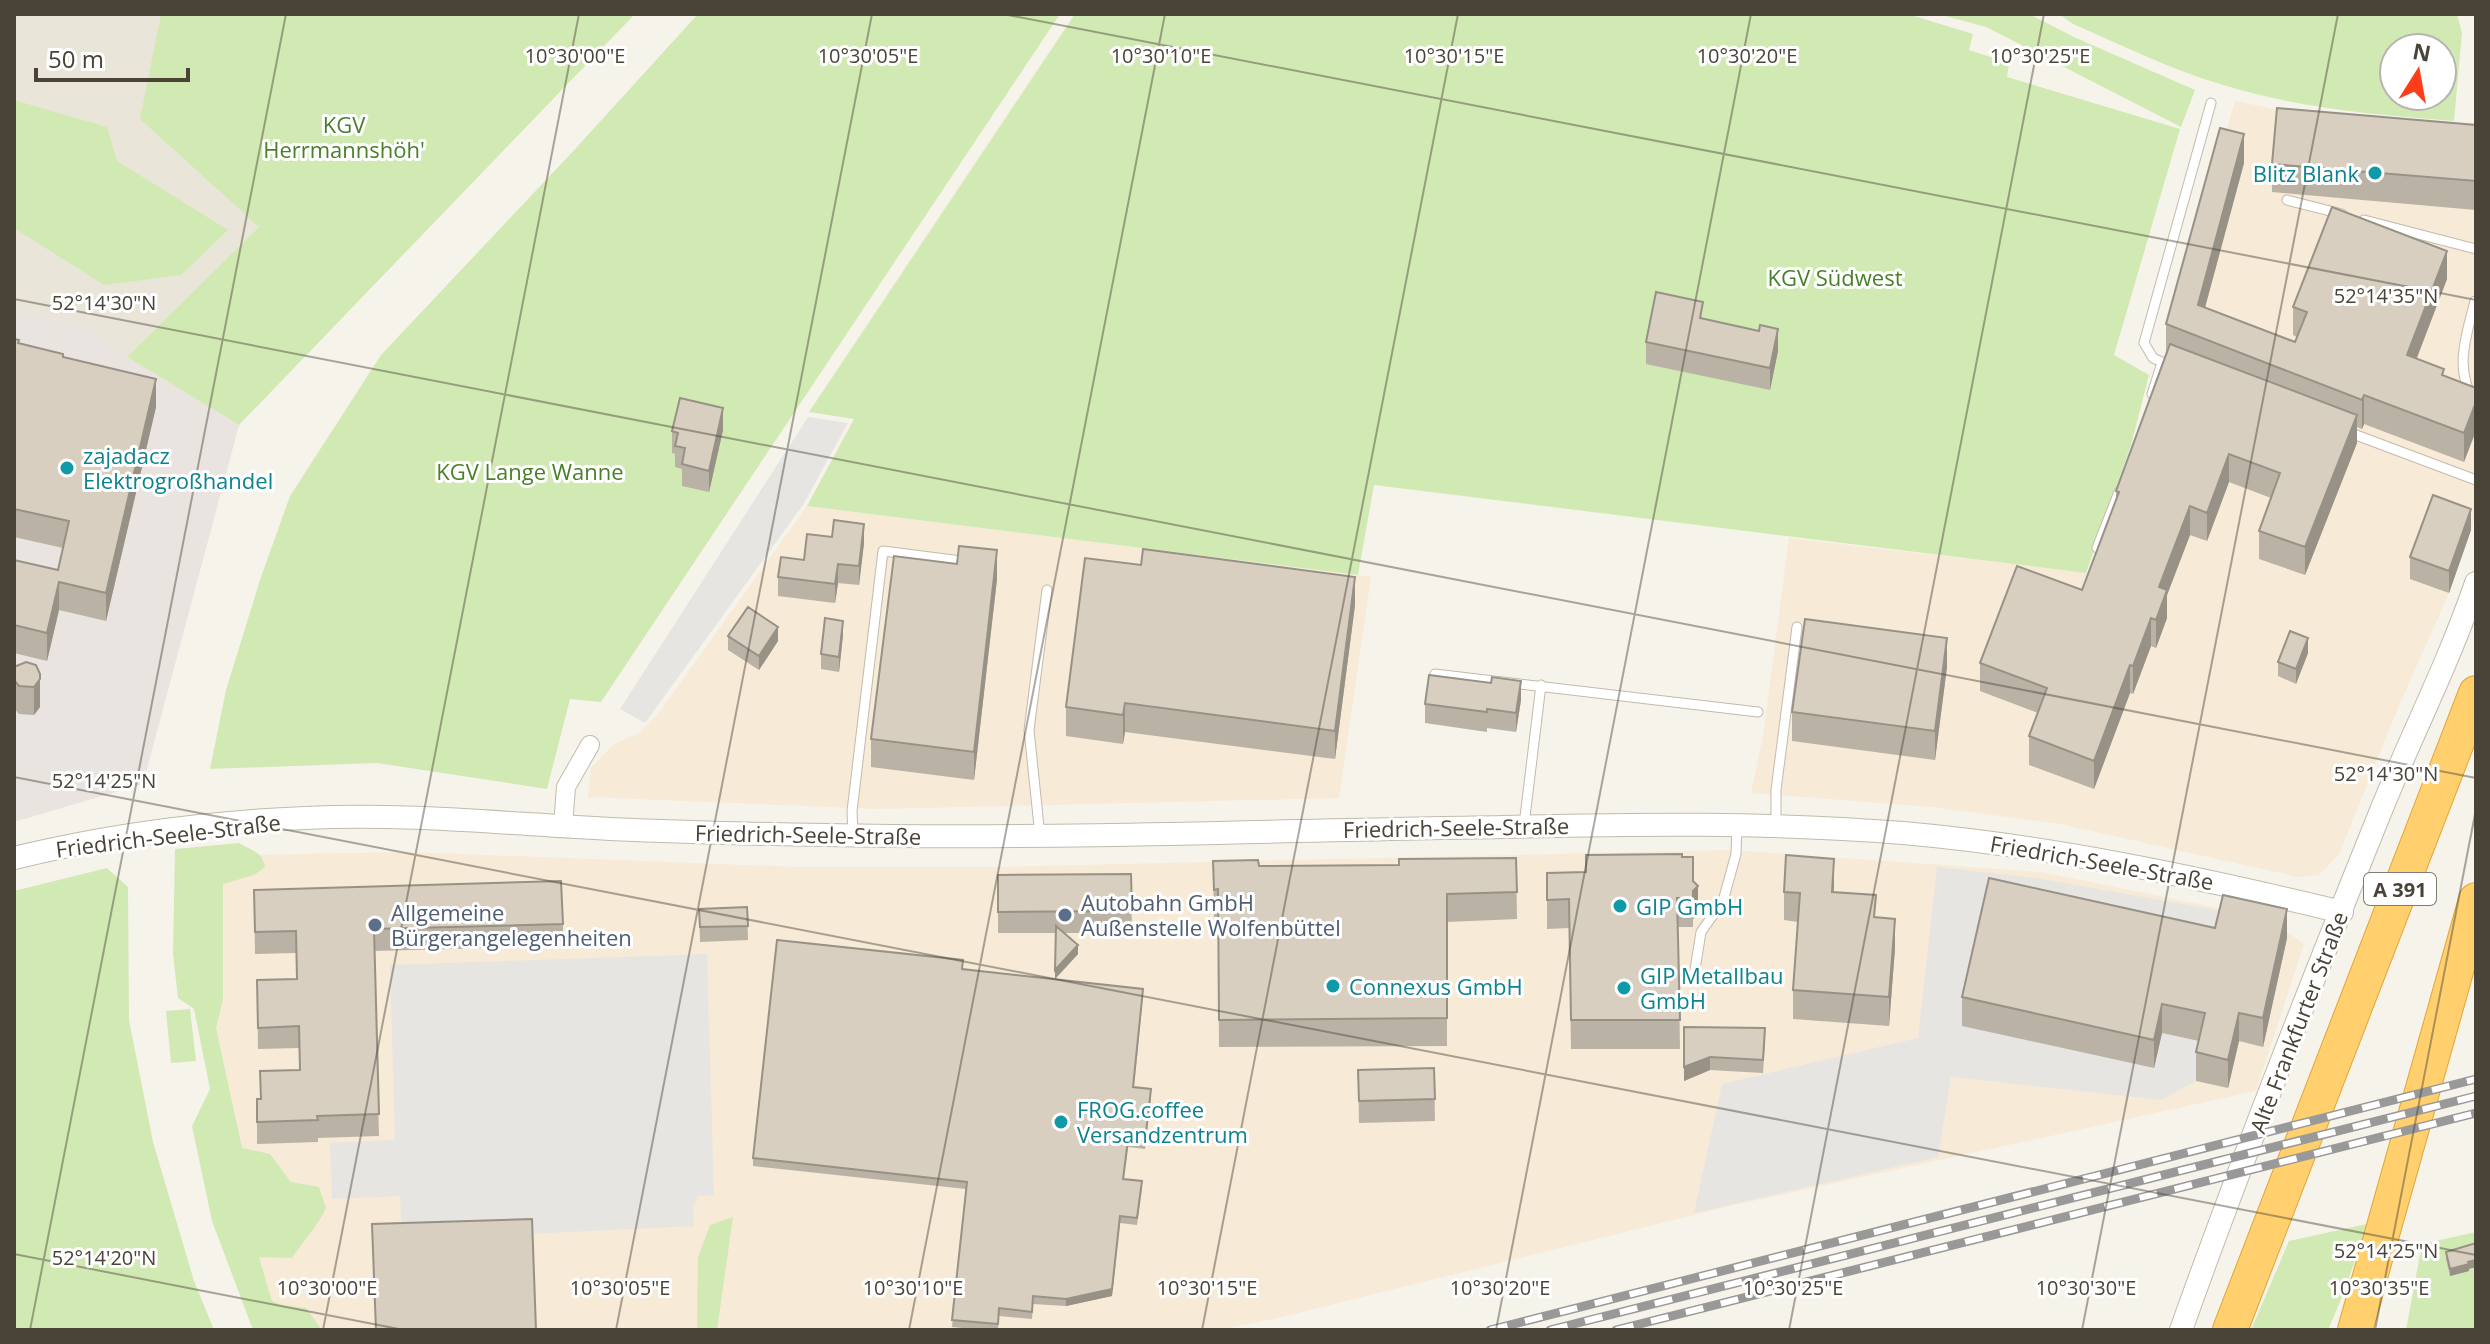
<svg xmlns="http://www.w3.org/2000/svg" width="2490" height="1344" font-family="'Open Sans',sans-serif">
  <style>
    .residential { fill: #eae5d9 }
    .commercial { fill: #f7ead6 }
    .industrial { fill: #e9e4df }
    .green { fill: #d1eab3; fill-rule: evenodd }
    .parking { fill: #e7e5e2 }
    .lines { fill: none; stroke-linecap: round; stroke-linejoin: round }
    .service-casing { stroke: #c2bbad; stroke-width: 11 }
    .minor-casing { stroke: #c2bbad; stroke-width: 20 }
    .tertiary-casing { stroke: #c2bbad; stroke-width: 24 }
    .motorway-casing { stroke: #e2a538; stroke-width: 36 }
    .service { stroke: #fff; stroke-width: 9 }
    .minor { stroke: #fff; stroke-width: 18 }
    .tertiary { stroke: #fff; stroke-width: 22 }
    .motorway { stroke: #ffd06d; stroke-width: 34 }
    .rail-casing { stroke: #999; stroke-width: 9 }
    .rail { stroke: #fff; stroke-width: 6; stroke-dasharray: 18; stroke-linecap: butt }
    .wall { fill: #bab2a5 }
    .shaded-wall { fill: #979186 }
    .building { fill: #d8cfc0; stroke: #979186; stroke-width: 2 }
    .ticks { fill: none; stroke: #4a4338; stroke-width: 2; stroke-opacity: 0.45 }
    .culture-dot { fill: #0f9aa8; stroke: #fff; stroke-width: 3 }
    .service-dot { fill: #5c6f8a; stroke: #fff; stroke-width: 3 }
    .labels { text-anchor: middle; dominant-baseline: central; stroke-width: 6; stroke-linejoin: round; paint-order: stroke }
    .shield { fill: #fff; stroke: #807b74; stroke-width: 2 }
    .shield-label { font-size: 20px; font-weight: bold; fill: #4a4338 }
    .park-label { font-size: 22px; fill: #487f28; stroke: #fff }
    .culture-label { font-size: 22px; fill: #0d838f; stroke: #fff; text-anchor: start }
    .street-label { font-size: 22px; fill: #4a4338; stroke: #fff }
    .service-label { font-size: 22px; fill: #4e5e75; stroke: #fff; text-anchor: start }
    .ticks-label { font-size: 20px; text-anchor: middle; fill: #4a4338; stroke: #fff; stroke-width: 6; stroke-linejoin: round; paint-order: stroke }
  </style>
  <rect width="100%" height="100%" fill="#f6f3eb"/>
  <path class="residential" d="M14,14H161L141,119L260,227L127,357L87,328L14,309Z"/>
  <path class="commercial" d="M2235,101L2378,130L2476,134V509L2471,530L2449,593L2398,708L2339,854L2319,875L2298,877L2060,824L1931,807L1751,793L1763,736L1789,538L2087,573L2114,518L2169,374L2219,157Z
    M807,506L1371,577L1339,798L877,809L588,797L591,768L613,745L640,732L658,714Z
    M1729,850L2041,872L2267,918L2304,944L2256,1091L1734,1205L1278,1318L1217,1330H280L222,1128L205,856L407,852L798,867H992Z"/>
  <path class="industrial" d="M14,309L87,328L127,357L239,425L143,784L14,822Z"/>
  <path class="green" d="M161,14H635L239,425L127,357L259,227L140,119Z
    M698,14H1060L601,702L570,699L547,789L377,763L210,769L226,690L260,580L290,496L381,355L577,147Z
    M1075,14H1908L1973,34L1969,50L2009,63L2007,77L2180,129L2114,355L2149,375L2131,445L2086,573L1374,485L1358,575L807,506L854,419L809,412Z
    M1938,14H2029L2074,37L2195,90L2181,127L1986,27Z
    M2059,14H2457L2462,33L2454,121C2375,115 2296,108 2220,84C2169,69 2122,45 2073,24ZM2394,48H2442V96H2394Z
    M14,100L107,127L117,161L228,230L181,275L104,285L14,228Z
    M239,843C252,851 262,851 265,867L254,875L223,884V999L216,1028L242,1148L270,1154L291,1182L319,1187L326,1208C317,1227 303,1241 292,1258L259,1257L272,1301L282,1305L306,1308L322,1330H253L212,1221L192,1126L210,1089L194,1009L178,998L173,954L175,849Z
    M107,868L128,887L129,1020L153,1142L194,1281L214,1330H16L14,891Z
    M190,1009L196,1061L171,1063L166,1011Z
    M733,1217L717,1330H697L698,1257L710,1225Z
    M2367,1224L2345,1290L2328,1330H2251L2289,1241Z
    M2476,1232V1330H2406L2422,1244Z"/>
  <path class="parking" d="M808,417L848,423L803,505L645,723L620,709Z
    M1937,867L2037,878L2227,912L2215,957L1962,1025L2154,1068L2162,1033L2205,1042L2196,1081L2161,1100L1951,1077L1938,1157L1694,1213L1722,1084L1918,1038Z
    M707,954L714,1195L698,1196L693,1208L694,1226L402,1240L400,1196L332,1199L330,1143L395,1140L390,965Z"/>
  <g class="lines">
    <g class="service-casing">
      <path id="service" d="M2287,200L2342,214
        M2364,220L2476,249
        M2475,301C2466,337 2453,370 2476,404
        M2173,367L2153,358L2144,343L2211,103
        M2152,394L2162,363
        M2348,432L2476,480
        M2097,548L2119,492
        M1435,674L1758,712
        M1524,825L1541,685
        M1776,826V790L1797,627
        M853,836L852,811L883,551L969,562
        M1040,836L1029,730L1047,590
        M1694,976L1701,932L1723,901L1736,854L1737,825"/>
    </g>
    <g class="minor-casing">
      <path id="minor" d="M563,826L566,787L590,745"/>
    </g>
    <g class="tertiary-casing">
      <path id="tertiary" d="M14,858C109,835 207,822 305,818C406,813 509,824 610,829C704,833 798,835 892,836C1096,838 1299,830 1503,827C1637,824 1769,822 1903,833C2051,846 2197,877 2342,912
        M2181,1330C2243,1156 2311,984 2380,813C2411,736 2449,662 2476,583"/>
    </g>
    <g class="motorway-casing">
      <path id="motorway" d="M2230,1330L2476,693
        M2355,1330L2476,900"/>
    </g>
    <use href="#service" class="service"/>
    <use href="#minor" class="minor"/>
    <use href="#tertiary" class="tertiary"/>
    <use href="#motorway" class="motorway"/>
    <g class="rail-casing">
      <path id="rail" d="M1490,1330L2476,1079
        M1550,1330L2476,1096
        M1616,1330L2476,1113"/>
    </g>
    <use href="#rail" class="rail"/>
  </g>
  <path class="wall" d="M2476,125V210L2272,192V164Z
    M2244,163L2205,308L2295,342L2297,337L2293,335V307L2447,279L2417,358L2444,376L2476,388L2464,462L2364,424L2362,429L2357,427V443L2305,575L2259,559V531L2271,498L2229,482L2207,541L2190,535L2167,595V618L2156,648L2151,646L2133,694L2130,693L2094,789L2029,765V736L2038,713L1980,691V663L2082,590L2116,502V491L2166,352V324Z
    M1703,319L1759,331L1778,351L1770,390L1646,364V342Z
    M14,339L19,343L63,357L156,407L106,621L59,610L47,661L14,653V560L58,570L63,548L14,537Z
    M723,430L709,492L682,486V469L675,467V454L672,453V431Z
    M2471,530L2449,593L2410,579V557Z
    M864,543L859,585L838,583L835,603L778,596V577L804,560Z
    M997,579L974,780L871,767V739Z
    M1355,605L1335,759L1125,732L1123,744L1066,736V707Z
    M843,635L839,672L821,669V654Z
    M728,636L778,641L759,670L728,650Z
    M2308,653L2296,684L2278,676V662Z
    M26,662L40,707L34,715L19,714L14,708V667Z
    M1947,667L1935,760L1792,741V712Z
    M1521,700L1516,732L1487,728V732L1425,723V704Z
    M1682,857L1693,881L1698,914L1693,919V927H1678L1680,1049H1571L1569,928L1547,929V873L1586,872Z
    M1516,858L1517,919L1447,922V1046L1219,1047L1218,917H1214L1213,861L1259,866L1399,865Z
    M1131,874L1132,933H1064L1078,954L1055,979L1056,933H998V875Z
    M254,890L563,924V946L374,951L379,1136L318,1138V1142L257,1144V1099H260V1071L299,1070V1048L258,1049L257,980L297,979L296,953L255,954Z
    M1784,892H1834L1876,918L1895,948L1889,1026L1793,1019V990L1798,922L1784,920Z
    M747,907L748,940L700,942L699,909Z
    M2287,938L2263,1047L2239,1041L2228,1088L2196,1081V1052L2199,1041L2162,1033L2154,1068L1962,1026V997Z
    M962,970L1143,996L1134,1087L1151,1097L1145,1149L1128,1147L1124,1179L1142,1189L1137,1225L1120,1223L1112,1296L1066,1306L1033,1304L1032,1319L999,1316L998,1330H983L952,1327L966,1189L753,1166V1158Z
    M1684,1027L1765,1042L1763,1073L1710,1070L1684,1081Z
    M1434,1068L1435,1121L1359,1123L1358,1070Z
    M2446,1252L2469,1269V1271L2450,1276L2446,1259Z"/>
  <path class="shaded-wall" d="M2244,134V163L2198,333V305Z
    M2447,251V279L2407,383V355Z
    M1778,329V351L1770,390V368Z
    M156,379V407L106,621V593Z
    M2364,395V424L2362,429V400Z
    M2476,402V431L2464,462V433Z
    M723,408V430L709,492V471Z
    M2357,415V443L2305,575V547Z
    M2229,454V482L2207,541V513Z
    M2190,506V535L2167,595V618L2156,648V620L2159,587Z
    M2471,509V530L2449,593V571Z
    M864,524V543L859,585V566Z
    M997,550V579L974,780V752Z
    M838,564V583L835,603V584Z
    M1355,577V605L1335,759V731Z
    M59,582V610L47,661V633Z
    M2151,618V646L2133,694V666Z
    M843,621V635L839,672V657Z
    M778,627V641L759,670V656Z
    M1947,638V667L1935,760V731Z
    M2308,638V653L2296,684V669Z
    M2130,665V693L2094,789V761Z
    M40,674V707L34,715V687Z
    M1521,681V700L1516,732V713Z
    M1125,703V732L1123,744V715Z
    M1834,859V887L1832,920V892Z
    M1698,886V914L1693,919V891Z
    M2287,909V938L2263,1047V1018Z
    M1895,919V948L1889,1026V997Z
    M1078,945V954L1055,979V970Z
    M2162,1004V1033L2154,1068V1040Z
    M2239,1013V1041L2228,1088V1060Z
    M1710,1057V1070L1684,1081V1067Z
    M1120,1216L1112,1296L1066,1306V1299Z
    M2476,1260V1267L2469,1269V1271L2450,1276V1269Z"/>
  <path class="building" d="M2277,108L2476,125V181L2272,164Z
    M2220,128L2244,134L2198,305L2295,342L2307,312L2293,307L2332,207L2447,251L2407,355L2444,369L2442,375L2476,388V402L2464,433L2364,395L2362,400L2166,324Z
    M1656,292L1703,302L1700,318L1759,331L1760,325L1778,329L1770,368L1646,342Z
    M14,339L19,340L18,343L63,354V357L156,379L106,593L59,582L47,633L14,625V560L58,570L69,521L14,509Z
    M2170,344L2357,415L2305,547L2259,531L2280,473L2229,454L2207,513L2190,506L2159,587L2167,590L2156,620L2151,618L2133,666L2130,665L2094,761L2029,736L2047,688L1980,663L2017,566L2082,590L2119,492L2116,491Z
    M680,398L723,408L709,471L682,464L685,448L675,446L678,433L672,431Z
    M2433,495L2471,509L2449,571L2410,557Z
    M834,520L864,524L859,566L838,564L835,584L778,577L781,557L804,560L807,534L832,537Z
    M959,546L997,550L974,752L871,739L894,556L957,564Z
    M1143,549L1355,577L1335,731L1125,703L1123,715L1066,707L1085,558L1141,565Z
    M748,607L778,627L759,656L728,636Z
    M825,618L843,621L839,657L821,654Z
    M1805,619L1947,638L1935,731L1792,712Z
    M2290,631L2308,638L2296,669L2278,662Z
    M26,662L36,665L40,674V679L34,687L19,686L14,680V667Z
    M1429,675L1491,683L1492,677L1521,681L1516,713L1487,709V712L1425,704Z
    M1682,854V857H1693V881L1698,886L1693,891V898H1677L1680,1020H1571L1569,899L1547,900V873L1586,872V855Z
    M1786,855L1834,859L1832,892L1876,895L1874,917L1895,919L1889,997L1793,990L1800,893L1784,892Z
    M1516,858L1517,892L1447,894V1018L1219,1020L1218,889L1214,890L1213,861L1258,860L1259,866L1399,865V859Z
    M1131,874L1132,911L998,912V875Z
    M1989,878L2215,928L2223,895L2287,909L2263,1018L2239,1013L2228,1060L2196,1052L2205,1013L2162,1004L2154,1040L1962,997Z
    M561,881L563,924L374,929L379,1114L317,1116L318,1120L257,1122V1099H261L260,1071L300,1070L299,1026L258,1028L257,980L297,979L296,931L255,932L254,890Z
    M747,907L748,926L700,927L699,909Z
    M1056,926L1078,945L1055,970Z
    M777,940L963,960L962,969L1143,989L1133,1087L1151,1089L1145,1141L1128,1140L1123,1179L1142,1181L1137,1218L1120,1216L1112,1289L1066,1299L1033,1296L1032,1312L999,1308L998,1324L952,1320L967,1182L753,1158Z
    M1684,1027L1765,1028L1763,1060L1710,1057L1684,1067Z
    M1434,1068L1435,1099L1359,1101L1358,1070Z
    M532,1219L536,1330H376L372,1224Z
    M2476,1243V1260L2468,1262L2469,1264L2450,1269L2446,1252Z"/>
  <path class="ticks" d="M1003,14L2476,300M14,299L2476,778M14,777L2476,1255M14,1254L404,1330M30,1330L286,14M323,1330L579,14M616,1330L872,14M909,1330L1165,14M1202,1330L1458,14M1496,1330L1751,14M1789,1330L2044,14M2082,1330L2338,14M2375,1330L2476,809"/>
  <g class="culture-dot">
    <circle cx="2375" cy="173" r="8"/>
    <circle cx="67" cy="468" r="8"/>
    <circle cx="1620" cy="906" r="8"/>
    <circle cx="1333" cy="986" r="8"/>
    <circle cx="1624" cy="988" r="8"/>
    <circle cx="1061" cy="1122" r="8"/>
  </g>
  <g class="service-dot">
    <circle cx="1065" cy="915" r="8"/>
    <circle cx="375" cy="925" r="8"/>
  </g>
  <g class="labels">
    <rect class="shield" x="2364" y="873" width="72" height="32" rx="6"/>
    <g class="shield-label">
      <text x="2400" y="889">A 391</text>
    </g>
    <g class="park-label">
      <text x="344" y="124">KGV<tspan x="344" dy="25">Herrmannshöh'</tspan></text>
      <text x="1835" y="277">KGV Südwest</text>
      <text x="530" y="471">KGV Lange Wanne</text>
    </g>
    <g class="culture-label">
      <text x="2359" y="173" text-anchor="end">Blitz Blank</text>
      <text x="83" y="455">zajadacz<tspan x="83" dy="25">Elektrogroßhandel</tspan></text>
      <text x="1636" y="906">GIP GmbH</text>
      <text x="1640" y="975">GIP Metallbau<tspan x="1640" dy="25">GmbH</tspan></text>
      <text x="1349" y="986">Connexus GmbH</text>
      <text x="1077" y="1109">FROG.coffee<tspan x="1077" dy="25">Versandzentrum</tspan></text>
    </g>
    <g class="street-label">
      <text transform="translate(1456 827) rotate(-1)">Friedrich-Seele-Straße</text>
      <text transform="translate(808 834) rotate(1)">Friedrich-Seele-Straße</text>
      <text transform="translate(168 835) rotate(-7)">Friedrich-Seele-Straße</text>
      <text transform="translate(2102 862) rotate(10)">Friedrich-Seele-Straße</text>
      <text transform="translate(2298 1022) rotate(-69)">Alte Frankfurter Straße</text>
    </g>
    <g class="service-label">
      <text x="1081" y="902">Autobahn GmbH<tspan x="1081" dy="25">Außenstelle Wolfenbüttel</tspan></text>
      <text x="391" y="912">Allgemeine<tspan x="391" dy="25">Bürgerangelegenheiten</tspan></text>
    </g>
  </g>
  <g class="ticks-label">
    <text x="575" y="63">10°30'00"E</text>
    <text x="868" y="63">10°30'05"E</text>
    <text x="1161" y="63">10°30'10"E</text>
    <text x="1454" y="63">10°30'15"E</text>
    <text x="1747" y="63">10°30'20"E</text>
    <text x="2040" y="63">10°30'25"E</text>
    <text x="2386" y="303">52°14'35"N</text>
    <text x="104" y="310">52°14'30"N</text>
    <text x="2386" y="781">52°14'30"N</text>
    <text x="104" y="788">52°14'25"N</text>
    <text x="2386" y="1258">52°14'25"N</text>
    <text x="104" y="1265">52°14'20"N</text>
    <text x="327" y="1295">10°30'00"E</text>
    <text x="620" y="1295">10°30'05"E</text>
    <text x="913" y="1295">10°30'10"E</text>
    <text x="1207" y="1295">10°30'15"E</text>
    <text x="1500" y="1295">10°30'20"E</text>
    <text x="1793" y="1295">10°30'25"E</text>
    <text x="2086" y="1295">10°30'30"E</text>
    <text x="2379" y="1295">10°30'35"E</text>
  </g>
  <rect width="2490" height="1344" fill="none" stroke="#4a4338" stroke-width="32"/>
  <g transform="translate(2418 72) rotate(11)"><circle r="38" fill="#ffffff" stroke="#b7b4af" stroke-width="2"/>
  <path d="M0-6L14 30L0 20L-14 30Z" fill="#ff3e19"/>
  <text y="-12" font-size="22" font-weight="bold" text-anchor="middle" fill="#4a4338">N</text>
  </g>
  <path d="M36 68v12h152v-12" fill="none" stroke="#4a4338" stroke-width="4"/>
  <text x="48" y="68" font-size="24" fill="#4a4338" stroke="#ffffff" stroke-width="6" paint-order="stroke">50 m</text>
</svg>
